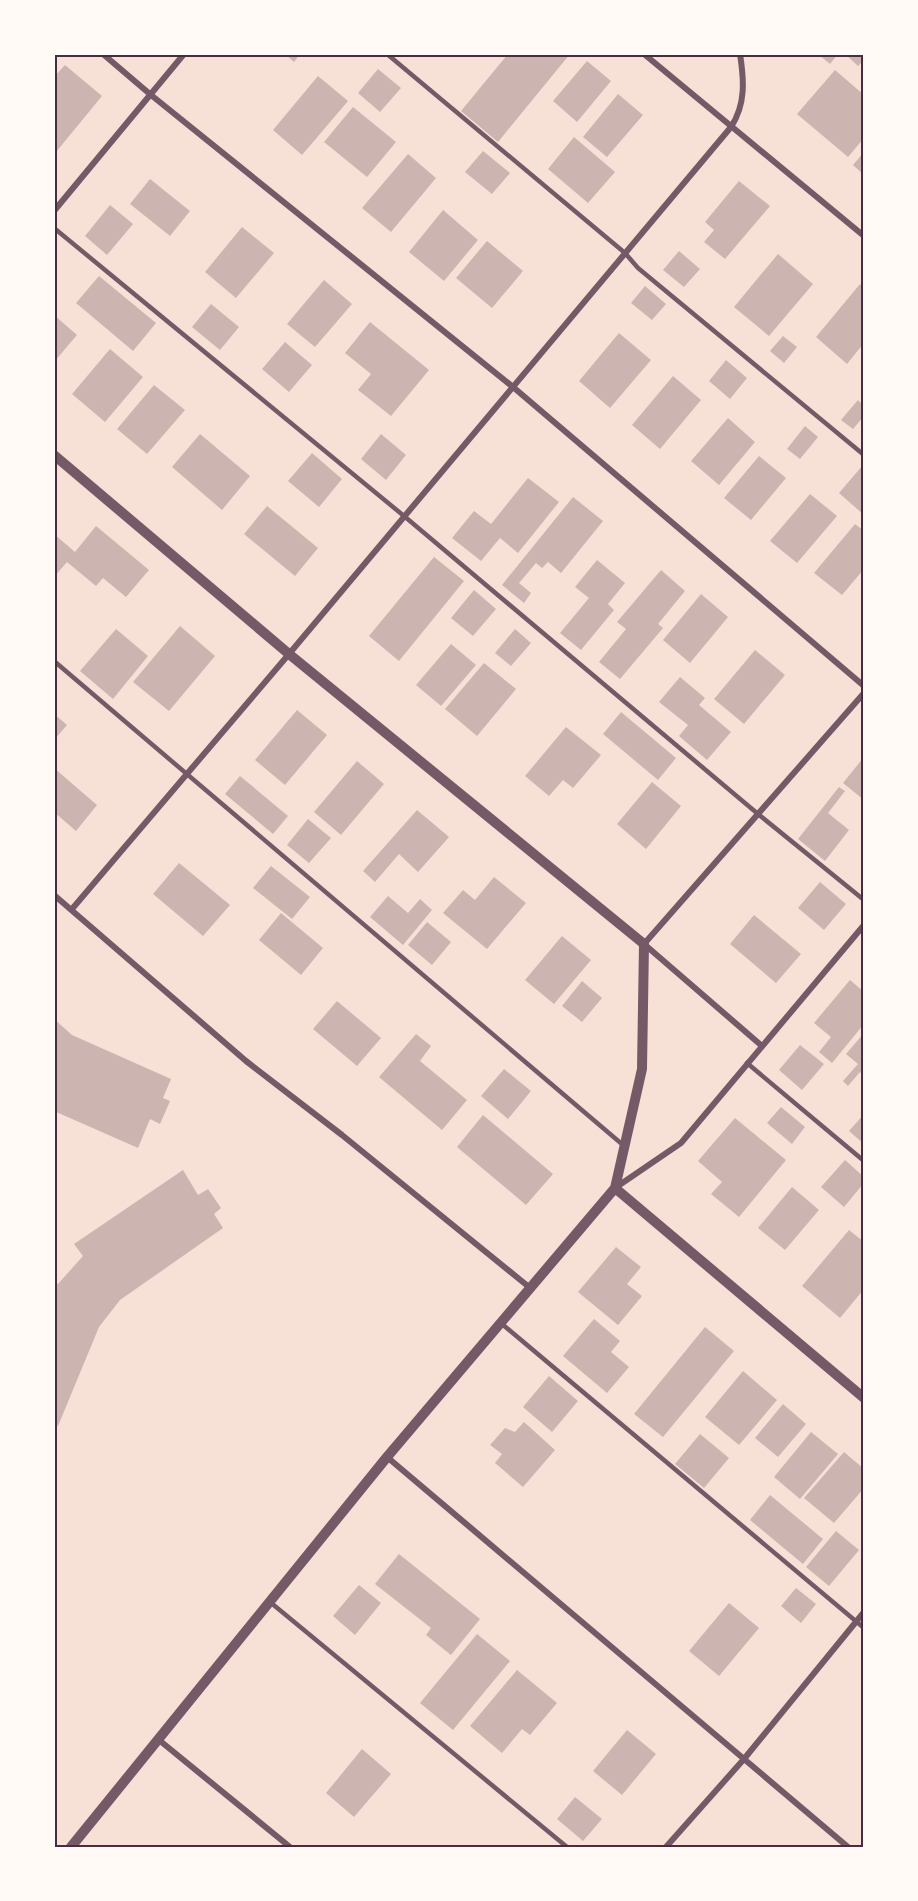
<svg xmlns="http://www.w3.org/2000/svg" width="918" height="1901" font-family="'Libre Baskerville',serif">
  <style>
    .building { fill: #ccb4b1 }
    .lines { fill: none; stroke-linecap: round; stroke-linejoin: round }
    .service { stroke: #755966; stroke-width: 4.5 }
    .minor { stroke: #755966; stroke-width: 6 }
    .tertiary { stroke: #755966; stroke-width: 10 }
    .neatline { fill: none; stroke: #4a2c40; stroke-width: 2 }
  </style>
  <rect width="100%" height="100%" fill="#f7e1d7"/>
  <path class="building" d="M285,54H300L294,62Z
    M508,54H570L498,142L461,111Z
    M818,54H838L830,64Z
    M847,54H864V60L858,66L846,55Z
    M587,61L611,81L577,122L553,101Z
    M65,65L102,96L56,152L54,150V77Z
    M378,69L401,88L380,112L358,93Z
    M835,70L864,95V138L848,157L797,114Z
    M318,76L348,101L302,155L273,130Z
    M618,94L643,115L607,157L583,137Z
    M353,107L396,142L367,177L324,142Z
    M574,137L615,172L588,203L548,169Z
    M483,151L510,173L492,194L465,172Z
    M864,152V175L853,165Z
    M408,154L436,178L391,232L362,208Z
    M150,179L190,211L170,236L130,204Z
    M739,181L770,206L725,259L704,242L714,230L705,222Z
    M110,205L133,224L107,255L85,236Z
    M443,210L478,240L444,281L409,252Z
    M242,227L274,253L236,298L205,272Z
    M487,241L523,271L492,308L456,278Z
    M679,251L700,269L684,287L663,270Z
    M778,254L813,284L769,336L734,307Z
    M99,276L156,323L133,351L76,303Z
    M324,280L352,304L315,347L287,324Z
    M860,284L864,288V343L847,364L816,337Z
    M645,286L666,304L652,320L631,303Z
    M211,304L239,327L220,350L192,327Z
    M54,315L77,335L54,362Z
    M370,322L429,370L391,416L358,390L371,374L345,353Z
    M619,333L651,360L610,408L579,381Z
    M783,336L797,347L784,363L770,351Z
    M285,342L312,365L289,392L262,369Z
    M110,349L143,377L105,422L72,394Z
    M726,360L747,378L730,399L709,381Z
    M673,376L701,400L660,449L632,425Z
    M154,385L185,410L147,454L117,429Z
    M858,400L864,406V416L853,429L841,420Z
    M728,418L755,442L719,485L691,461Z
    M805,426L818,437L800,459L787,449Z
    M200,434L250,476L222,510L172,467Z
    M381,434L406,455L386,480L361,459Z
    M312,453L342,479L319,507L288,481Z
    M759,456L786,478L751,520L724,498Z
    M863,465L864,466V515L839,493Z
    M528,478L559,502L518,553L500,538L481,561L452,538L474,511L491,524Z
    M810,494L837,516L797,563L770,541Z
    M573,497L603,521L561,573L548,562L542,568L536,563L519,583L531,593L524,603L502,585Z
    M267,506L318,548L295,576L244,534Z
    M855,524L864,531V569L842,595L814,573Z
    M96,526L149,570L126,597L103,578L96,586L67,562L54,577V534L75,552Z
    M434,557L464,581L399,661L369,636Z
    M597,560L625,583L608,604L614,610L581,650L560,633L589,598L575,587Z
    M661,570L685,591L658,624L663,628L620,679L599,662L626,629L617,622Z
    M474,590L496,609L473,636L451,618Z
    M701,594L728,617L690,663L663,640Z
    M180,626L215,656L169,711L133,682Z
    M116,629L148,656L113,699L80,671Z
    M515,629L531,643L511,666L495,653Z
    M451,644L476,665L441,706L416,685Z
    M755,650L785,675L744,724L714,699Z
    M484,663L516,689L477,736L445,709Z
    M680,677L705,698L699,705L731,732L707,760L679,736L688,725L659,702Z
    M297,710L327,735L285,785L255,760Z
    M621,712L676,758L658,780L603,734Z
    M54,714L67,725L54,740Z
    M566,727L601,755L573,788L563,780L549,796L525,776Z
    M864,757V800L843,783Z
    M357,761L384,784L341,835L314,812Z
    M54,768L97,805L76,831L54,812Z
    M240,776L288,816L273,834L225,794Z
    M652,782L681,806L646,849L617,824Z
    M839,787L845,791L828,813L849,830L825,861L798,839Z
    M417,810L449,837L418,872L399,854L375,882L363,871Z
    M308,819L331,838L309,863L287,845Z
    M179,863L230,905L203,936L153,894Z
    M271,866L310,897L292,919L253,888Z
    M494,877L526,903L487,949L443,913L463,890L475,900Z
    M820,882L846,904L824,930L798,908Z
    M388,896L408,913L420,899L432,910L403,945L370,917Z
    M281,913L323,948L301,975L259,940Z
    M754,915L801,954L776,983L730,944Z
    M427,922L451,942L432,965L408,945Z
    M562,936L591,960L554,1004L525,980Z
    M850,980L864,992V1024L832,1063L819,1052L831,1037L814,1023Z
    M582,981L602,998L582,1022L562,1006Z
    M337,1001L381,1038L357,1066L313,1029Z
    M54,1019L72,1035L171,1079L163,1098L170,1101L160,1124L150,1119L138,1148L54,1111Z
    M864,1033V1076L860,1072L848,1086L843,1081L858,1064L846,1054Z
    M416,1034L431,1046L420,1061L467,1100L442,1130L379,1077Z
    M800,1045L824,1064L802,1090L779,1070Z
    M504,1069L531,1091L508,1119L481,1096Z
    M781,1107L805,1127L792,1144L767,1123Z
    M864,1114V1144L849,1131Z
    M483,1115L553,1174L526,1205L457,1147Z
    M735,1118L786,1160L739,1217L711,1194L722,1182L698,1161Z
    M845,1160L864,1177V1183L844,1207L821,1187Z
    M183,1170L198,1195L208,1189L221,1208L214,1214L223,1228L120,1300L99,1327L58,1426L54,1424V1282L58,1284L83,1256L74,1244Z
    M792,1187L819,1210L785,1250L758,1228Z
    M849,1230L864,1242V1289L840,1318L802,1286Z
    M616,1247L641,1267L627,1284L642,1296L618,1325L578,1292Z
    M594,1319L620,1341L611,1352L629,1367L607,1393L563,1356Z
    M705,1327L734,1351L663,1437L634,1414Z
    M743,1371L777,1400L739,1445L705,1417Z
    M549,1376L578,1401L552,1432L523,1407Z
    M783,1404L806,1424L778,1457L755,1438Z
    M524,1422L555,1450L523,1487L495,1463L502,1454L490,1445L505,1428L515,1432Z
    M811,1432L838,1454L800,1499L774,1477Z
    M700,1434L729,1458L704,1488L675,1464Z
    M844,1452L864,1469V1488L834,1523L804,1498Z
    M770,1495L823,1539L803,1564L750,1520Z
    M836,1531L859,1550L829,1586L806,1567Z
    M399,1554L480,1619L451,1655L426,1635L431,1628L375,1584Z
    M359,1585L381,1603L355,1635L333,1616Z
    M796,1588L816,1604L801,1623L781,1606Z
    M729,1603L759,1628L719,1676L689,1651Z
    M477,1634L510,1661L453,1730L420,1703Z
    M517,1670L557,1703L530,1735L522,1729L502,1753L470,1726Z
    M627,1730L656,1754L622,1795L593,1771Z
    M362,1749L391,1774L354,1817L326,1793Z
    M575,1797L602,1819L583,1841L557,1819Z"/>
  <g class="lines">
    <path class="service" d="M387,54L625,253L638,268L864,455
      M54,228L404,516L758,814L864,900
      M54,661L623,1145
      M747,1063L864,1161
      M502,1324L864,1628
      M270,1602L567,1847"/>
    <path class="minor" d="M103,54L151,95L513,387L864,686
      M644,54L864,236
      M54,211L184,54
      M54,895L246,1061L342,1135L529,1287
      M72,909L289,654L731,127C746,104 744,80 740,54
      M762,1046L644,944L864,693
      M615,1188L681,1143L864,925
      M387,1457L848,1847
      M159,1740L290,1847
      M666,1847L744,1759L864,1612"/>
    <path class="tertiary" d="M54,455L289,654L644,944L642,1069L615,1188L387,1457L71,1847
      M615,1188L864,1398"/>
  </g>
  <rect width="918" height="1901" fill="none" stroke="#fffaf5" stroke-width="111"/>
  <rect x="56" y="56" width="806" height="1790" class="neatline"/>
</svg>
